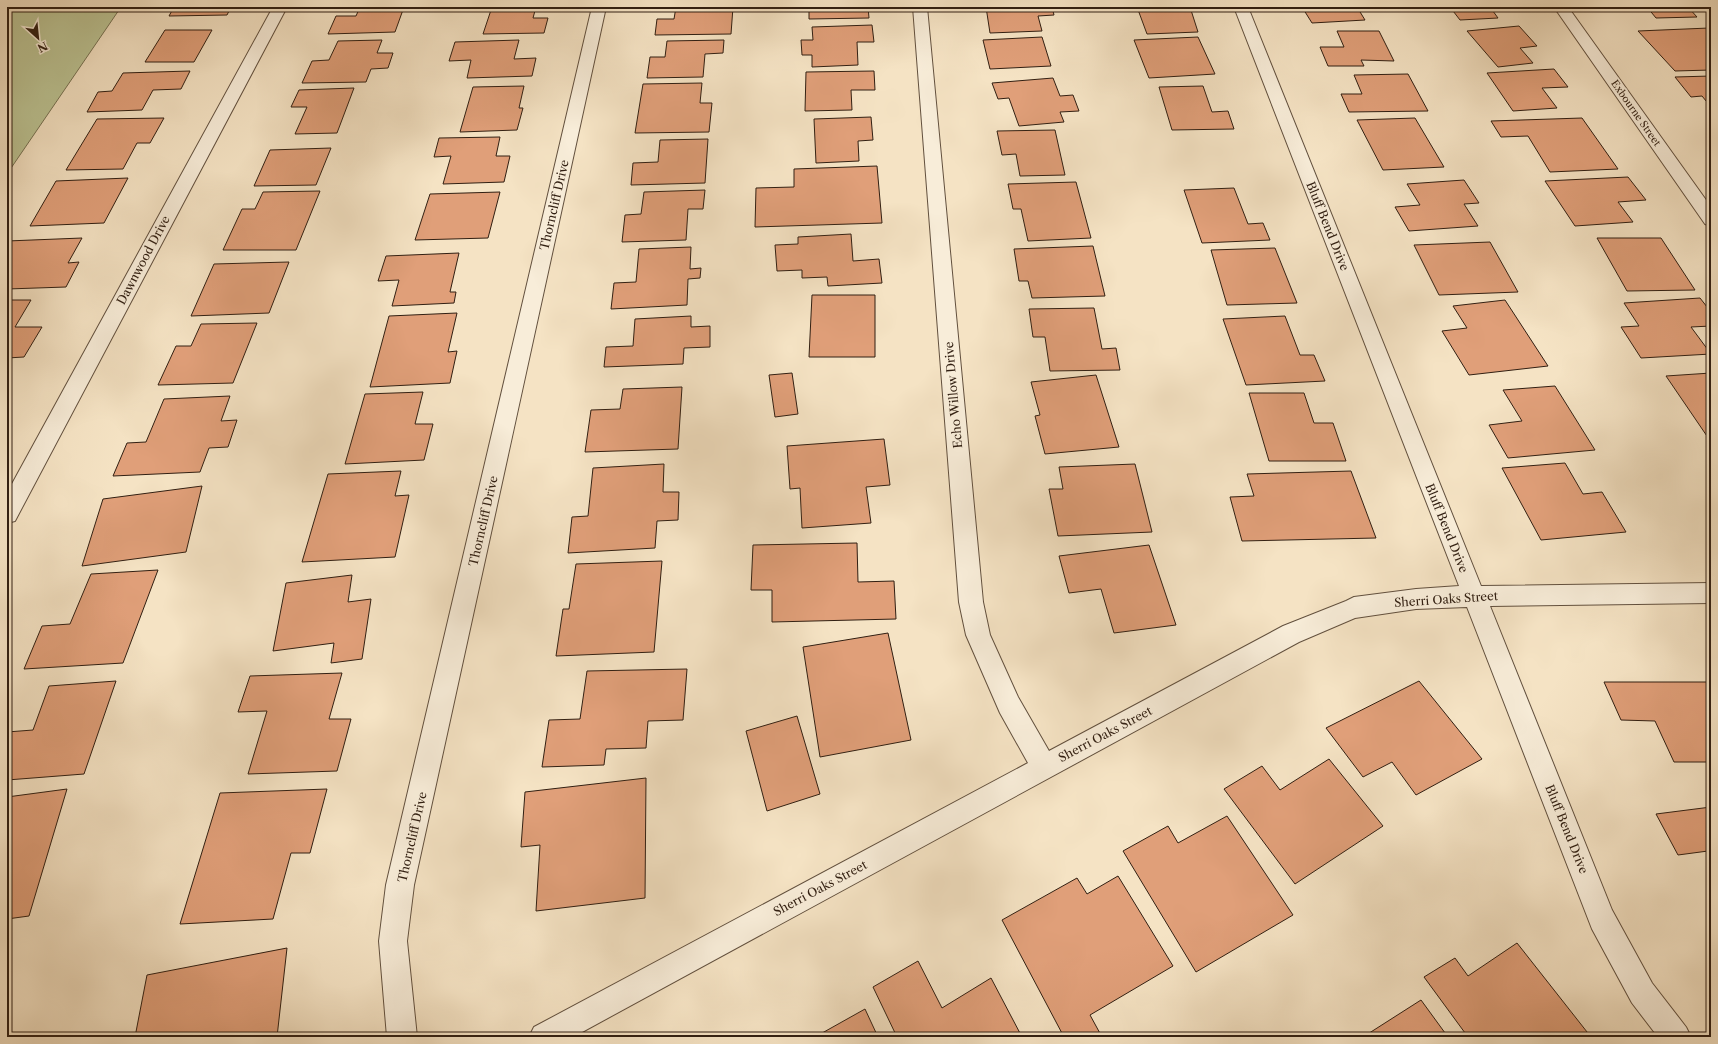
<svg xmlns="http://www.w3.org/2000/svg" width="1718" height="1044" font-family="'Libre Caslon Text',serif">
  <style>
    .green { fill: #bcc494; stroke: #767253 }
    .building { fill: #e09f79; stroke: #311f12 }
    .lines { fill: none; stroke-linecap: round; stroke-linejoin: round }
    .street-casing { stroke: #62503e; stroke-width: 2 }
    .street { fill: #f8edd9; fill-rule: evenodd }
    .labels { text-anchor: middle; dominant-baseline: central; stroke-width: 3.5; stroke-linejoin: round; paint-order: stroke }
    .far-street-label { font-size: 10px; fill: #311f12; stroke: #f8edd9 }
    .street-label { font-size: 12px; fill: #311f12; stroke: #f8edd9 }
  </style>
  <rect width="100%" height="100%" fill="#f5e3c4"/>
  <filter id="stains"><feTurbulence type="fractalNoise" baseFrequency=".005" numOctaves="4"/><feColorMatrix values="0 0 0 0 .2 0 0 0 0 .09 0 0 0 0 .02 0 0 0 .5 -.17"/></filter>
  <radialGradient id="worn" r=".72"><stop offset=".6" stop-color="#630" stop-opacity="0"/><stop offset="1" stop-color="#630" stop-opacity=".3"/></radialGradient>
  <path class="green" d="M7,7H121L7,174Z"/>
  <path class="building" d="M174,7H231L227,15L169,16Z
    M360,7H404L395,32L328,34L336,16H356Z
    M492,7H536L533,18H548L544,33L483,34Z
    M676,7H733L731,34L655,35L657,19H674Z
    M809,7H868L869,18L809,19Z
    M986,7H1052L1054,15L1038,16L1042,31L990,33Z
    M1137,7H1190L1198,32L1147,34Z
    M1302,7H1357L1365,20L1312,23Z
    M1450,7H1490L1498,18L1460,20Z
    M1647,7H1688L1697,17L1656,18Z
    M872,25L874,42H857L858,65L812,67V55H802L801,40H813L812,27Z
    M1519,26L1537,46L1520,48L1533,63L1498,67L1467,31Z
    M1709,28L1711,31V70L1675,71L1638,31Z
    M165,30H212L194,62H145Z
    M1337,31H1379L1394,61L1361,60L1364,66H1328L1320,47H1344Z
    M1042,37L1051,66L990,69L983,40Z
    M1198,37L1215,74L1149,78L1134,40Z
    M382,40L377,53H393L388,68L371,69L366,82L302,83L312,61L329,60L338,41Z
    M519,40L514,59L536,58L532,76L467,78L471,60L449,61L455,42Z
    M724,40L723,53L705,54L703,77L647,78L650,57H665L667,41Z
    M1554,69L1568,87L1542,88L1557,108L1513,111L1487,73Z
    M190,71L181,89L153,90L142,110L87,112L98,92L112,91L123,73Z
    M874,71L875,90H851L852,110L805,111L806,72Z
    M1408,74L1428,111L1349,112L1341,94H1362L1354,75Z
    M1711,76V107L1702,96L1691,97L1675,77Z
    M1053,78L1060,96L1073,95L1079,111L1060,112L1064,122L1019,126L1009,98L998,99L992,83Z
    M702,83L700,103H712L709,132L635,133L643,84Z
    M524,86L519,108H523L517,130L460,132L473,87Z
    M1203,86L1212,112L1228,111L1234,129L1172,130L1159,87Z
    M354,88L337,133L295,134L307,107H291L299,90Z
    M871,117L873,140L858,141L859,161L816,163L814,119Z
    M164,118L150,143H137L123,169L66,170L97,119Z
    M1415,118L1444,167L1383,170L1357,120Z
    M1582,118L1618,169L1550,172L1528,136L1501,137L1491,121Z
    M1055,130L1065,175L1020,176L1016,154L1002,155L997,131Z
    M500,137L496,156H510L504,182L443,184L451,156L434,157L439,138Z
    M708,139L705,183L631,185L633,163L658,162L660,140Z
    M331,148L316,185L254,186L270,150Z
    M877,166L882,223L755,227L756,188L794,187V169Z
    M1628,177L1646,200L1618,202L1633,222L1575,226L1545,181Z
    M128,178L104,223L30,226L56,181Z
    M1464,180L1479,203L1464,204L1478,226L1409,231L1395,207L1420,205L1407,184Z
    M1076,182L1091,238L1028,241L1021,209H1013L1008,184Z
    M1234,188L1248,224L1263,223L1270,240L1202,243L1184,190Z
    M705,190L703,209H688L686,240L622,242L625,215L641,214L644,192Z
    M320,191L296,250H223L242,209H255L263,192Z
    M500,192L488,238L415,240L430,194Z
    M851,234L853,261L879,259L882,283L828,286L827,277L802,278V270L777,271L775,245L798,244V237Z
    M82,238L68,263L79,262L66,287L7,289V241Z
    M1597,238H1661L1695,290L1627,291Z
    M1490,242L1518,292L1439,295L1414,245Z
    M1093,246L1105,296L1032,298L1028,281H1019L1014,249Z
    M691,247L690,269L701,268L700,278L688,279L687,305L611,309L614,283L636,282L639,249Z
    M1275,248L1297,303L1227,305L1211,250Z
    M459,253L450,292H456L454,303L392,306L399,280L378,281L386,256Z
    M289,262L269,313L191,316L214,264Z
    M812,295H875V357H809Z
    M1700,298L1711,312V326L1691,327L1711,354L1641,358L1621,327L1639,326L1624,303Z
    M7,300H31L15,327H42L24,357L7,358Z
    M1505,300L1548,366L1469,375L1442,331L1467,328L1453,306Z
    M1094,308L1102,349L1116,348L1120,370L1050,371L1045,337H1033L1029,309Z
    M457,313L448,352L457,351L450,383L370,387L389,316Z
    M691,316V327L710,326V347L684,348L683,364L604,367L606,347L633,346L635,319Z
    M1285,316L1300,355H1314L1325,381L1246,385L1223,319Z
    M257,323L233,383L158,385L176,346H191L201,324Z
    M792,373L798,414L775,417L769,375Z
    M1711,373V442L1666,376Z
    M1096,375L1119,447L1045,454L1035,416L1040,415L1031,382Z
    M1555,386L1595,450L1508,458L1489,425L1522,421L1503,390Z
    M682,387L678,449L585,452L591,410L620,409L623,389Z
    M423,392L415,424H433L424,460L345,464L365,394Z
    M1249,393H1304L1314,423H1333L1346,461H1269Z
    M230,396L221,421L237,420L228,447L209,448L200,472L113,476L127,443L146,442L164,399Z
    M884,439L890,485L866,487L871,523L802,528L800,488L790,489L787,446Z
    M1565,463L1583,494L1602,492L1626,532L1541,540L1502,468Z
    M664,464L663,492H679L678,520L657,521L655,548L568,553L572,517L588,516L593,468Z
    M1135,464L1152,532L1058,536L1049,489H1063L1059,467Z
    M401,471L395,496L409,495L395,557L302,562L328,474Z
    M1351,471L1376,538L1242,541L1230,497L1254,496L1247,474Z
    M202,486L186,552L82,566L103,499Z
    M857,543L858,582L894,581L896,619L772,622V590H751L753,545Z
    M1149,545L1176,625L1114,633L1101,589L1069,593L1059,556Z
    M662,561L654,652L556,656L563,609H569L576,564Z
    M158,570L123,663L24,669L42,626L70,624L91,574Z
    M352,575L348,602L371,599L362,659L331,663L334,643L273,651L286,583Z
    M888,633L911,740L820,757L803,647Z
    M687,669L683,720L648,721L646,748L606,749L604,765L542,767L549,720L580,719L587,671Z
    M342,673L329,719H351L337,771L248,774L267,711L238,712L250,676Z
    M116,681L84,774L7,780V732L33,730L49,686Z
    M1419,681L1482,759L1416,795L1392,762L1363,777L1326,728Z
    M1604,682H1711V762H1674L1655,721L1621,720Z
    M797,716L820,794L767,811L746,731Z
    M1329,759L1383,826L1295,884L1224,789L1262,766L1280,790Z
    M646,778L645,898L536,911L540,845L521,847L525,792Z
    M67,789L29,916L7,919V797Z
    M327,789L310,853H291L273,919L180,924L220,793Z
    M1711,807V856L1708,851L1678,855L1656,814Z
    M1227,816L1293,915L1196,972L1123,851L1168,826L1178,843Z
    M1118,876L1173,966L1090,1015L1102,1037H1064L1002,920L1077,878L1087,894Z
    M1517,943L1591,1037H1519L1517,1035L1515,1037H1468L1424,977L1455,958L1468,976Z
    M287,948L277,1037H135L147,975Z
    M918,961L942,1008L991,978L1022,1037H897L873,987Z
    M1421,1000L1448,1037H1363Z
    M865,1009L878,1037H815Z"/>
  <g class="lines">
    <g class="street-casing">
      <path id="street" d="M273,7H287L15,521L7,523V493Z
        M592,7H606L414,885L407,941L417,1037H387L379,941L386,885Z
        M913,7H927L983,602L990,635L1018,697L1049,751L1283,626L1346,601L1354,597L1416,589L1459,586L1234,7H1248L1481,586L1711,583V603L1490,606L1612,910L1652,983L1686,1027L1691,1037H1658L1632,1003L1592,929L1467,607L1416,609L1355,618L1299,642L573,1037H529L534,1027L1028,763L1000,713L966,635L959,602Z
        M1554,7H1568L1711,207V226L1705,224Z"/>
    </g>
    <use href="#street" class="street"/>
  </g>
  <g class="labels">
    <g class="far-street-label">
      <text transform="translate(1636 113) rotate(55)">Exbourne Street</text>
    </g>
    <g class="street-label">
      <text transform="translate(554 205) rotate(-77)">Thorncliff Drive</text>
      <text transform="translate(1328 226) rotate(68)">Bluff Bend Drive</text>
      <text transform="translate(143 260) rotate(-62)">Dawnwood Drive</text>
      <text transform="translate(953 395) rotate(-95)">Echo Willow Drive</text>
      <text transform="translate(483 521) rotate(-77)">Thorncliff Drive</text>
      <text transform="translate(1447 528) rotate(68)">Bluff Bend Drive</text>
      <text transform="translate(1446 599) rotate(-4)">Sherri Oaks Street</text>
      <text transform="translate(1105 734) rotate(-28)">Sherri Oaks Street</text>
      <text transform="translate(1567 829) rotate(68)">Bluff Bend Drive</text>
      <text transform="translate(412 837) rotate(-77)">Thorncliff Drive</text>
      <text transform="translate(820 888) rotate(-28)">Sherri Oaks Street</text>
    </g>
  </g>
  <rect width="1718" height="1044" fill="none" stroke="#f5e3c4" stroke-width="24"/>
  <rect x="8" y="8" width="1702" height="1028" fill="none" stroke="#311f12" stroke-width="2"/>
  <rect x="12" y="12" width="1694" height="1020" fill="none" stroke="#311f12"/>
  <g transform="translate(38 38) rotate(153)" stroke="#f8edd9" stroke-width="3" paint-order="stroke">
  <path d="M0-3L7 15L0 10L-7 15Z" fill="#311f12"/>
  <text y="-6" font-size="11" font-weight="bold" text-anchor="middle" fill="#311f12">N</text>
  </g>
  <rect width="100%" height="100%" filter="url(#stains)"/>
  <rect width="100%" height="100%" fill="url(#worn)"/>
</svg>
